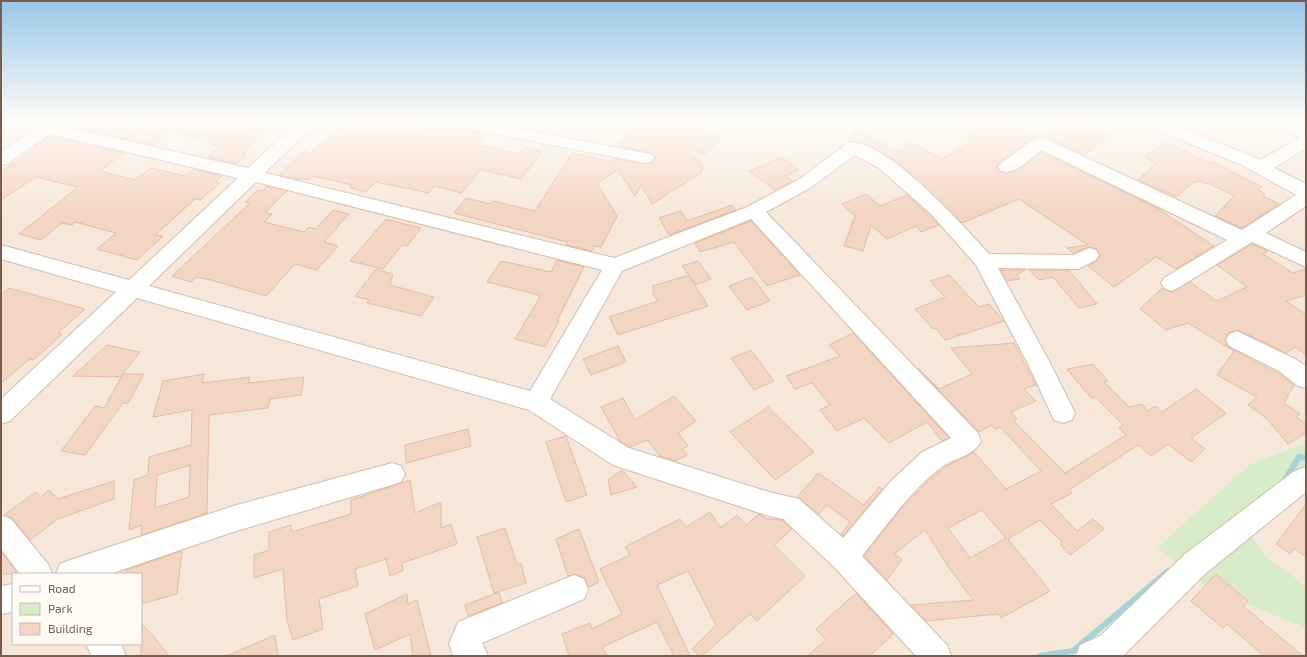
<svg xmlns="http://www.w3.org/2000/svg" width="1307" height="657" font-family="'Exo 2',sans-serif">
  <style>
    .residential { fill: #f5e8da; fill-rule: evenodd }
    .green { fill: #d8ecc9 }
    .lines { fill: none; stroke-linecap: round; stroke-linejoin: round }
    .stream { stroke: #a5d3da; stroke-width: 6 }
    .building { fill: #f3d5c3; stroke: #e6bba3; fill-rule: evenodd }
    .minor-casing { stroke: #d1beb0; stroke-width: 2 }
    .minor { fill: #fff; fill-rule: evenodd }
  </style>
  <rect width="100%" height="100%" fill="#fdf6ec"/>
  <path class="residential" d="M26,120H1306V185L1230,147L1171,124L1225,157L1283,189L1306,211V443L1250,464L1157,547L1306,631V656H1V136ZM13,574H141V644H13Z
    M1306,478V586L1267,557L1245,528Z"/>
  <path class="green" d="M1306,443V478L1245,528L1267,557L1306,586V631L1293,623L1208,588L1157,547L1250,464Z"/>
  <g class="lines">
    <path class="stream" d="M1285,480L1299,457L1306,458
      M1040,656L1073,651L1168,571"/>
  </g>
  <path class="building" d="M71,120H84L135,131L142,126L143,120H275L261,132L264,133L242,153L247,154L236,164L208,157L220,147L211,145L214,142L169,132L153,145L63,125Z
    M346,120L357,122L359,120H389L443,131V126L487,134L479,145L519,154L524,148L542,152L521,179L480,170L462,193L434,186L429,193L376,182L366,192L350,188L352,185L313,176L309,180L300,178L299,180L279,175L304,151L311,153Z
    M634,120H705L700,130L721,138L704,155L686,146L702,166V172L652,204L641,185L635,196L618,170L597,183L617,216L601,247L595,246L592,251L566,245L567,242L454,213L466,198L491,204L493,201L535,211L572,153L613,162V158L645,164L651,163L656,158L651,153L619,147Z
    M933,120H1003L1036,137L1000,162L996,167L1000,172L1007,173L1018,170L1041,152L1157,208L1214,246L1176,269L1156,257L1114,287L1088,266L1097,261L1100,256L1097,249L1088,247L1073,253L1067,248L1088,245L1019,199L962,223L903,167L882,152L864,143L849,141L856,129L899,152L911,143L942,159L973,141L967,138L971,135Z
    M1067,120H1077L1109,134L1084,155L1044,137Z
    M50,136L124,153L100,171L135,180L151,168L185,176L194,169L222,176L216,182L220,183L200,200L195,199L155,235L163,236L137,260L97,249L116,233L75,222L72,225L62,223L41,240L19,234L78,187L36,177L1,200V172L37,147H34Z
    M1166,142L1209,163L1211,161L1262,187L1258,190L1265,194L1263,196L1279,204L1242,228L1215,216L1234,196L1208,183L1206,184L1199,181L1195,183L1193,182L1177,197L1138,180L1156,163L1145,157Z
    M782,157L798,170L786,176L793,181L775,190L749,171Z
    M267,186L287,191L265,213L272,214L264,222L304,232L309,227L316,229L333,210L349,214L324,242L338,246L317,270L295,264L266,296L211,280L196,277L191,282L172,276L250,203L245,202L258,190L263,191Z
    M866,194L880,206L907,195L939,225L921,232L916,226L887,239L871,225L863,251L844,246L855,216L842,204Z
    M732,205L736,210L669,235L659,218L681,211L687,221Z
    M386,219L421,228L407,246L402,245L383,269L350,261Z
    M751,221L800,275L767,286L734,242L700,252L695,243Z
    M1252,244L1268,251L1263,254L1293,273L1306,269V295L1286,301L1306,315V355L1295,347L1286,353L1238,330L1228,333L1225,339L1228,347L1281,375L1294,385L1284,403L1300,414L1296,417L1306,424V433L1288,444L1266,418L1248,405L1257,397L1217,375L1234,351L1188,323L1166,330L1140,309L1162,288L1172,292L1190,282L1217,301L1247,287L1217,265Z
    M557,260L584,267L557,321H559L545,347L515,339L540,297L538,296L539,295L487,282L501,261L551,272Z
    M698,261L711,279L695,285L689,276L708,306L618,335L609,317L658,301L653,294V286L689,275L682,266Z
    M376,269L393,274L390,285L434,297L421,316L367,303L369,300L355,296Z
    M1001,270H1025L1017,275L1020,279L1007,281Z
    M1029,270H1069L1097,304L1079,308L1053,277L1039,280Z
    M949,275L979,307L989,304L1004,321L945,340L936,328L933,329L915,309L945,297L930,281Z
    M752,277L770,301L747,310L729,286Z
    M9,288L85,309L58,333L62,334L34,360L30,359L1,383V295Z
    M853,333L949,438L942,441L927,422L889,443L864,418L837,431L820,410L830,405L812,383L795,389L786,376L840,356L829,345Z
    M1014,343L1036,385L1024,389L1036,401L1011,412L1017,419L1013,420L1065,473L1126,435L1119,428L1123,425L1095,397L1091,398L1067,369L1093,364L1108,381L1104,382L1129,407L1142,404L1148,411L1155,406L1162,412L1196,389L1226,413L1191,438L1205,449L1191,462L1168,444L1151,456L1138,445L1069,490L1072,493L1051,504L1077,531L1093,519L1104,529L1070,555L1060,544L1062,542L1040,520L1008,539L1050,591L1001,618L998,614L926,621L911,605L973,600L949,568L925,530L894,554L902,559L887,580L864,556L899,511L929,480L945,467L974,452L1006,489L1041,471L1000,427L995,429L992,425L979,432L918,368L939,389L972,374L951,348ZM982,510L1006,538L970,558L948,528Z
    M107,345L140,352L120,377L73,376Z
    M618,346L626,362L591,375L583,359Z
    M751,350L774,381L754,390L731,358Z
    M123,374H144L128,403H123L85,455L61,451L95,406L104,408Z
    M204,374L202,383L250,377L248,383L304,377L301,395L270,399L268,408L209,415L207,513L141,535L142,525L129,530L134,480L148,475L149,457L191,445L192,410L153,417L163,381ZM190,465L189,497L155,508L157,475Z
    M674,396L696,421L678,433L688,446L682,449L687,455L676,461L660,456L647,440L630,447L620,441L601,407L623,398L635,420Z
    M768,407L814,452L775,480L730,432Z
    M468,429L471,446L406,463L405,445Z
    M566,436L587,495L566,502L546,442Z
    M622,470L637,487L611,495L608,480Z
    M818,473L864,505L879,487L882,489L843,536L841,534L850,522L827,505L819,514L797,497Z
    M410,480L415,513L441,502V528L451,524L457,544L402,563L403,571L390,576L386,559L355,569L358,586L319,599L323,629L293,640L287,620L283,569L254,578V555L269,550V532L291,525L292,532L351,514V500Z
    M114,481V499L58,519L30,540L12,518L5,514L36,492L40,497L49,490L58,499Z
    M1306,504V557L1294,548L1290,554L1276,544Z
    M710,512L721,528L737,515L746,525L759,514L767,519L782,520L792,529L774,545L805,576L757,621L750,614L702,656H699L692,649L716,625L688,571L657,585L690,656H674L657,622L602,647L607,656H569L562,634L590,623L592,629L622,614L600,569L630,555L625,547L680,519L686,527Z
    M505,528L517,564L521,563L526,583L494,593L477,537Z
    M579,529L599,582L589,587L585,578L575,574L568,576L556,539Z
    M1,551L18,574H1Z
    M182,551L177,594L141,604V574H126V570Z
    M1216,574L1248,601L1243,606L1303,656H1264L1227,624L1223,628L1191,601Z
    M499,592L502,603L468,616L465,605Z
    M856,593L869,607L867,609H871L893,634L870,656H807L826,640L816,629Z
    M407,594L408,604L417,600L431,656H413L410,634L375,650L365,614Z
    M141,623L155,638L169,656H141Z
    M275,635L278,656H226Z"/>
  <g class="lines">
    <g class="minor-casing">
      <path id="minor" d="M3,120H31L44,122L48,120H60L62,123L60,126L248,168L301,120H318L265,173L614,258L747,207L798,180L848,143C882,135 967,229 989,254L1074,255L1089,248L1096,250L1099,255L1096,260L1078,269L998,268L1048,359L1075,413L1072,420L1063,423L1054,420L1029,366L976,265L931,214L879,168L855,155L810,188L766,212L978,433L981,441C974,457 952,458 939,469C909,493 886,526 862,556L947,645L951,656H916L834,567L783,519L769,516L613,465L529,410L137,298L10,421L1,424V399L116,292L1,259V245L129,280L238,178L50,134L7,164L1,165V152L33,130L5,124ZM256,182L602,270L530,391L149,286ZM751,219L951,438L922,452L891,481L843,538L799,499L769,492L629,448L550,399L622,271Z
        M440,120H472L645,153L651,154L654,158L651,162L645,163L448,125L442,124Z
        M1140,120H1162L1261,160L1300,137L1282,124L1280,120H1298L1306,126V148L1274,168L1306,184V206L1266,233L1306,252V267L1252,242L1178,288L1171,291L1164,288L1161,283L1164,278L1227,240L1041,150C1030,159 1016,175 1001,171L998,167L1001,163L1034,139L1040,138L1046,139L1242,230L1296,195L1242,165L1142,124Z
        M1237,331L1295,359L1306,366V388L1298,386L1279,371L1229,346L1226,340L1229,334Z
        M392,463L401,466L405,474L401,482L392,485L233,532L110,574H56L60,564L70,560L233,506Z
        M1302,468H1306V492L1205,574L1123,656H1076L1080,645L1100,636L1185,554L1293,472Z
        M1,515L11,519L48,564L52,574H20L1,549Z
        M574,575L584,579L588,589L584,599L482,643L488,656L453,655L449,644L458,622Z
        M13,584V612L1,614V586Z
        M86,644H121L126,656H92Z"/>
    </g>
    <use href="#minor" class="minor"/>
  </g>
  <linearGradient id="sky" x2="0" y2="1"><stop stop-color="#97c7e8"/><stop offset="0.57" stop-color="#fefbf6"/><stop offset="1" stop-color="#fefbf6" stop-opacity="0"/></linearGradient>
  <rect width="1307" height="212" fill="url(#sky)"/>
  <rect width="1307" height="657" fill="none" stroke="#7a5c4d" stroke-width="4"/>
  <rect x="12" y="573" width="130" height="72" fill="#fffaf3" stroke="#cabbb1"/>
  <rect x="20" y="586" width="20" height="6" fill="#ffffff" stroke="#cabbb1"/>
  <text x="48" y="593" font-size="12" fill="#7a5c4d">Road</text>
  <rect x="20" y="603" width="20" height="12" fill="#d8ecc9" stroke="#cabbb1"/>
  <text x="48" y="613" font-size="12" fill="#7a5c4d">Park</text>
  <rect x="20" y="623" width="20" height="12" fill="#f3d5c3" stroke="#cabbb1"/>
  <text x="48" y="633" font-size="12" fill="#7a5c4d">Building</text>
</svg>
